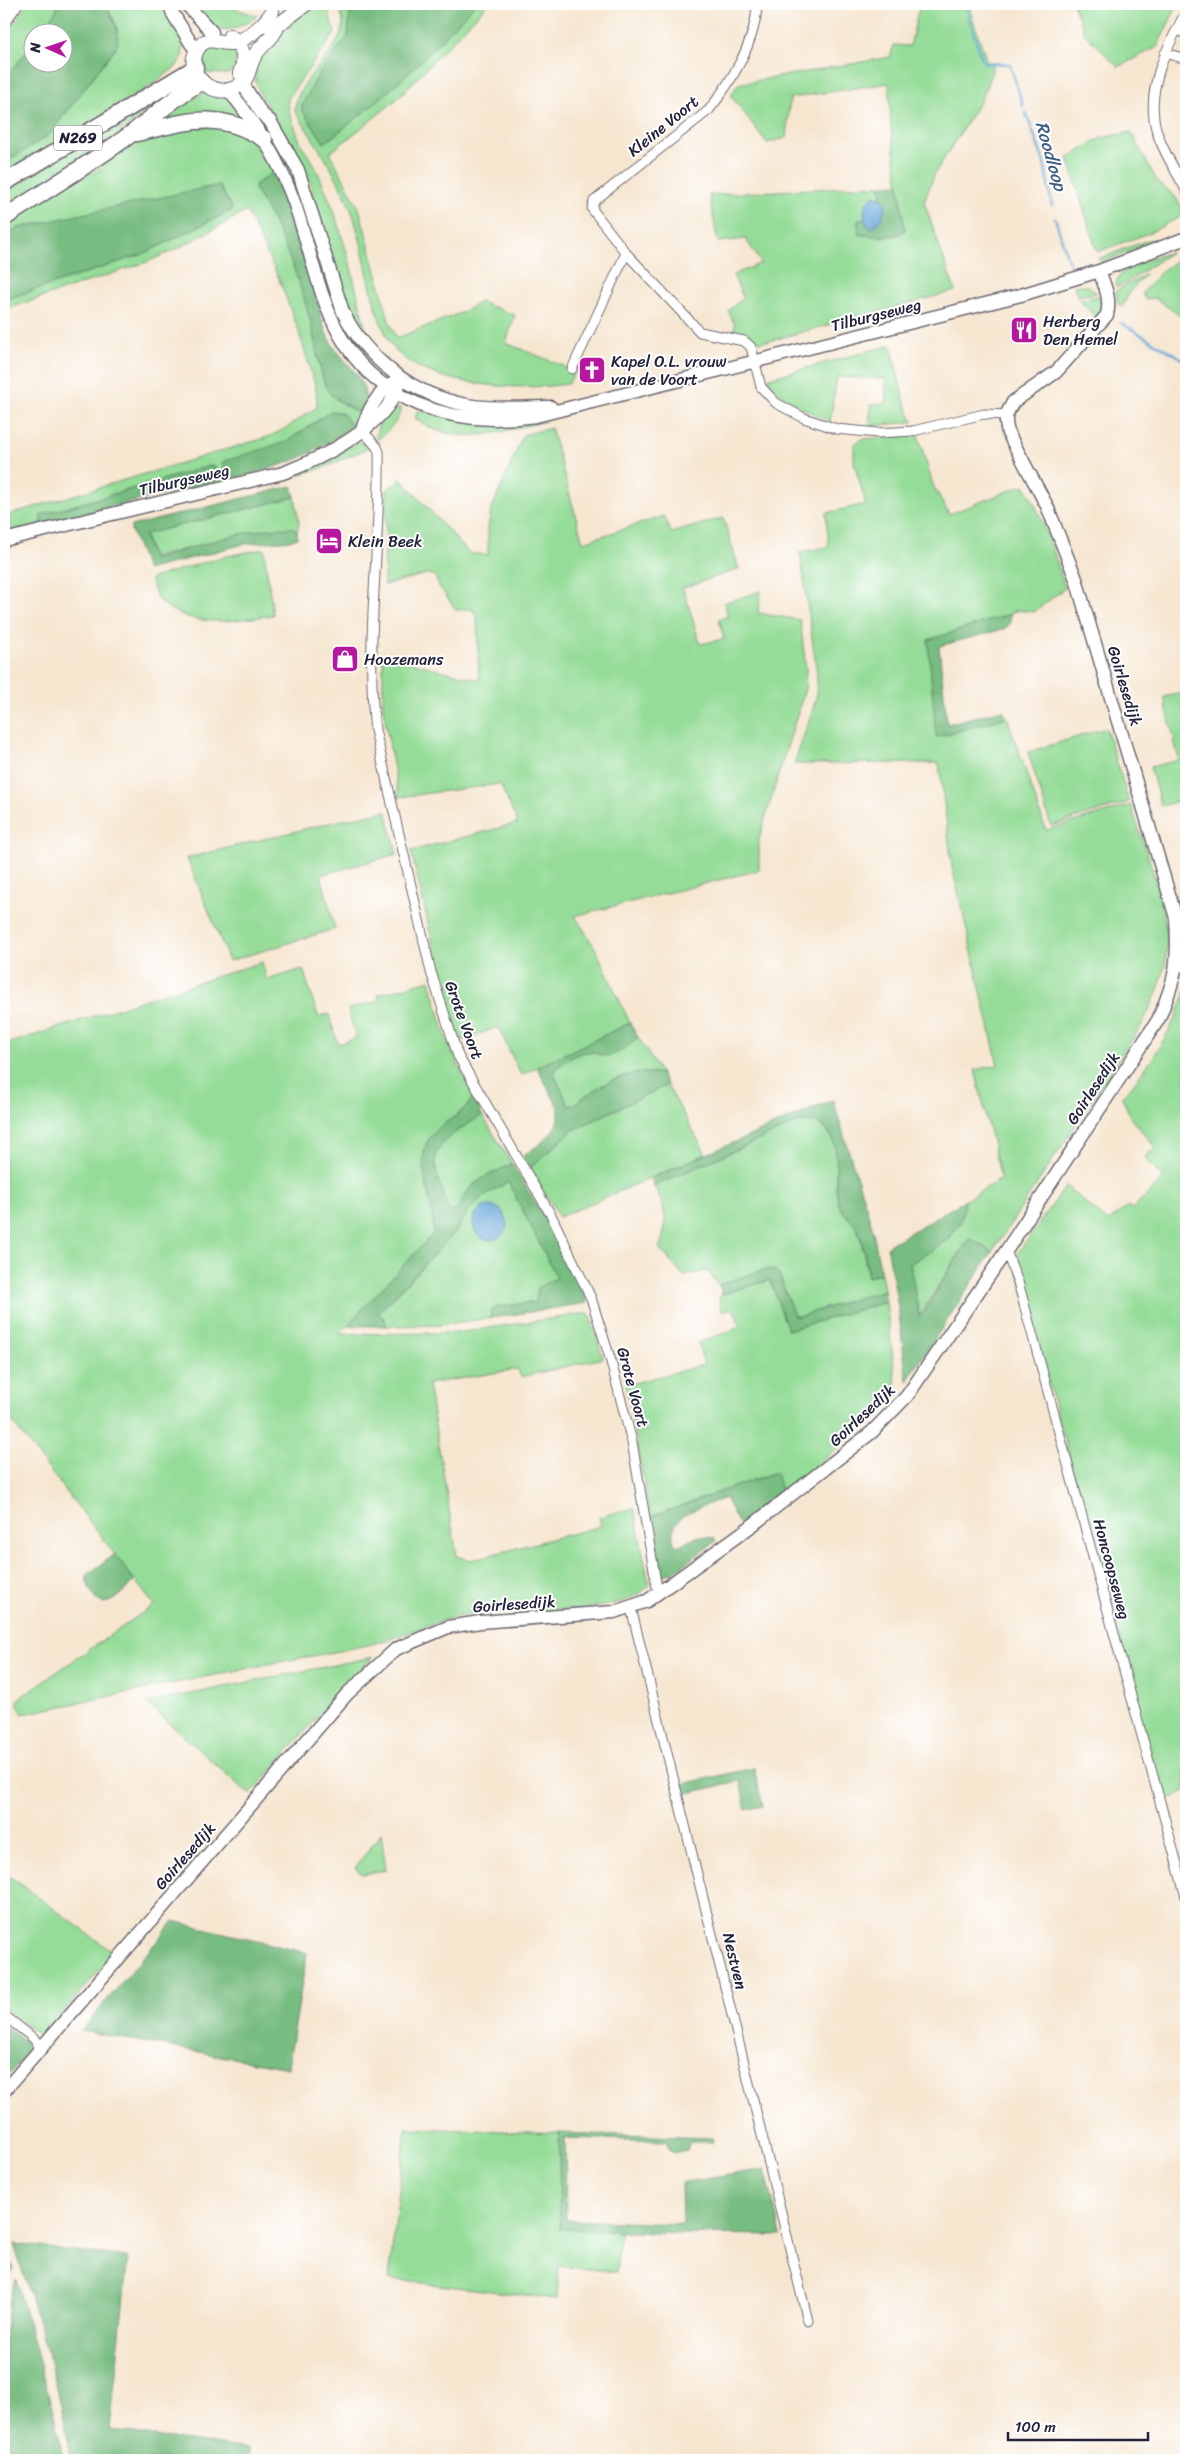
<svg xmlns="http://www.w3.org/2000/svg" width="1190" height="2464" font-family="Sriracha,sans-serif">
  <style>
    .green { fill: #94dc97; stroke: #5b7f69; fill-rule: evenodd }
    .forest { fill: #77bc80; stroke: #4c6f5e }
    .water { fill: #63a5d7; stroke: #426489 }
    .lines { fill: none; stroke-linecap: round; stroke-linejoin: round }
    .stream { stroke: #63a5d7; stroke-width: 2.5 }
    .street-casing { stroke: #6c676f; stroke-width: 11 }
    .secondary-casing { stroke: #6c676f; stroke-width: 15 }
    .primary-casing { stroke: #6c676f; stroke-width: 16 }
    .highway-casing { stroke: #6c676f; stroke-width: 19 }
    .street { stroke: #fff; stroke-width: 9 }
    .secondary { stroke: #fff; stroke-width: 12 }
    .primary { stroke: #fff; stroke-width: 14 }
    .highway { stroke: #fff; stroke-width: 16 }
    .labels { text-anchor: middle; dominant-baseline: central; stroke-width: 4; stroke-linejoin: round; paint-order: stroke }
    .shield { fill: #fff; stroke: #646476; stroke-width: 1 }
    .shield-label { font-size: 15px; font-weight: bold; fill: #22223b }
    .street-label { font-size: 16px; fill: #22223b; stroke: #fff }
    .poi-label { font-size: 16px; fill: #22223b; stroke: #fff; text-anchor: start }
    .water-label { font-size: 18px; font-style: italic; fill: #3f5d81; stroke: #fff }
  </style>
  <rect width="100%" height="100%" fill="#fff"/>
  <filter id="ink" filterUnits="userSpaceOnUse"><feTurbulence type="fractalNoise" baseFrequency=".02" numOctaves="2"/><feDisplacementMap in="SourceGraphic" scale="10" xChannelSelector="R" yChannelSelector="G"/><feConvolveMatrix kernelMatrix="1 2 1 2 8 2 1 2 1" color-interpolation-filters="sRGB"/></filter>
  <filter id="wash" filterUnits="userSpaceOnUse"><feTurbulence type="fractalNoise" baseFrequency=".0096" numOctaves="4" result="noise"/><feDisplacementMap in="SourceGraphic" scale="20" xChannelSelector="R" yChannelSelector="G"/><feGaussianBlur stdDeviation="1.12" result="paint"/><feColorMatrix in="noise" values="0 0 0 0 0 0 0 0 0 0 0 0 0 0 0 0 0 1.4 0 .05"/><feComposite in="paint" operator="in"/></filter>
  <g filter="url(#wash)">
    <rect width="100%" height="100%" fill="#f6e6d0"/>
    <path class="green" d="M27,4H54L58,7L42,32H32V45L4,80V37Z
      M105,4H131L134,8C144,7 151,4 162,4L173,20L184,41L182,58L176,67L139,94L4,178V163L49,135L115,49C122,32 114,18 105,4Z
      M191,4H221L257,16C224,39 216,31 191,4Z
      M316,4H335L329,14L335,33L288,98L289,111L301,144L317,170L333,208L349,259L366,331L378,350L389,361L387,362L353,325L313,209L310,180L288,139L261,96L255,80L257,63L265,50L287,26Z
      M343,4H362L350,12L348,36L320,72L302,110L324,143C383,100 426,58 475,4H488L396,100L330,153L359,208L390,324L397,338L463,312L480,302L515,315L506,343L576,371L568,384C522,391 412,388 388,339C369,302 367,257 354,218C341,179 317,146 295,111C296,77 342,53 343,23C343,18 340,13 338,8Z
      M920,4H968L987,62H992V71L981,100L935,173L924,202L955,291L769,341L759,342L751,336L733,333L735,325L728,311L743,298L733,275L761,263L746,239L718,242L709,195L881,185L882,198L875,195L864,210L865,218L858,221L859,234C872,235 895,240 905,230L891,129L889,83L790,98L786,138L767,143L731,96L738,84L890,57L894,45L910,46Z
      M1073,4H1178L1157,47L1118,67L1085,34Z
      M216,47L233,50L236,53L235,68L228,74L205,73C200,62 202,49 216,47Z
      M162,93L166,99L43,187L4,210V193Z
      M203,93L227,97L251,126L148,128Z
      M179,126H229L260,144L276,170L255,185V190C280,228 297,271 309,315C314,335 319,374 327,389C333,400 350,408 360,414L352,425L342,413L331,411L288,441L255,453L223,469L226,480L219,481L215,466H210L41,515V524L4,533V516L268,437L286,428L317,407L316,388L299,332L279,279L248,213L245,212L177,249L147,262L4,310V300L143,254L232,210V207L219,185L18,228L4,236V227L70,182L94,172L133,145L151,135Z
      M1131,132L1158,183L1174,195L1186,214L1149,233L1097,252L1068,158L1101,138Z
      M1148,240L1160,241L1102,262L1098,259Z
      M1171,252L1126,283L1116,287C1115,266 1156,257 1171,252Z
      M1186,256V320L1155,298L1145,299L1142,293L1164,269Z
      M1146,274L1130,291L1122,307L1118,304L1116,291Z
      M1080,285L1087,286L1097,293L1077,296L1074,286Z
      M1099,296L1102,311L1098,320L1079,300Z
      M891,345L903,397L913,422L869,426L871,405L887,402L885,379L837,377L830,422L790,402L769,383V378Z
      M402,408L395,423L378,440L376,438C377,423 385,407 402,408Z
      M418,410L516,424L546,421C503,431 454,449 415,418Z
      M551,428L583,542L664,516L671,533L723,518L739,569L683,588L700,644L724,639L719,619L728,616L724,603L761,591L758,613L800,620L806,669L805,689L763,825L759,839V870L575,916L595,948L630,1023L521,1075L498,1027L461,1041L446,999L411,851L518,823L500,784L399,797L383,709V655L479,680L477,617L472,609L456,610L439,586L435,576L427,574L384,585L387,490L401,479L469,553L488,555V527L491,511L523,435Z
      M918,435L933,485L949,514L1024,485C1044,517 1054,552 1065,588L1034,612L1017,610L1003,618L928,640L937,737L1007,717L1046,830L1131,805C1145,851 1174,917 1165,965C1161,987 1151,1006 1141,1026L992,1252L971,1239L968,1240L919,1316L910,1264L949,1239L964,1201L1001,1179L975,1070L998,1065L952,866L939,763L794,764L816,700L817,674L800,552L829,547L826,513L866,504L854,463V445L861,439Z
      M355,442L364,443L368,448L323,468L295,476Z
      M295,497L299,523L297,533L293,529L242,534L152,558L145,534Z
      M264,549L273,615C232,621 192,630 158,600L151,582L152,578L222,557Z
      M1186,692V799L1161,806L1150,767L1179,760L1164,697Z
      M1106,728L1129,802L1051,826L1028,752Z
      M386,811L397,854L321,875L335,929L229,961L187,858L329,823Z
      M262,962L267,980L303,969L318,1016L329,1014L338,1044L356,1038L348,1009L379,1001L378,995L430,980L445,1035L473,1097C462,1118 441,1120 429,1139C413,1163 437,1206 433,1234L351,1322V1326H347L339,1334L455,1333L589,1313L603,1358L521,1377L518,1369L428,1384L457,1556L471,1560L601,1526L599,1517L634,1508L649,1584C627,1620 510,1607 470,1614C440,1619 412,1633 383,1641C344,1651 304,1657 264,1665C184,1681 103,1698 23,1714L18,1706V1699L154,1605L4,1411V1045Z
      M1186,990V1790L1167,1801H1164L1014,1258L1066,1186L1108,1222L1128,1206L1132,1209L1163,1179L1145,1157L1156,1147L1131,1119L1122,1097C1148,1069 1175,1027 1186,990Z
      M638,1037L661,1074C632,1069 612,1079 588,1094C582,1098 576,1105 569,1106L554,1074C558,1063 580,1050 593,1052C597,1052 600,1055 604,1055C618,1054 628,1046 638,1037Z
      M667,1085L706,1154L559,1217L530,1168L573,1130Z
      M482,1115L512,1164C497,1172 477,1178 467,1192C462,1199 461,1207 453,1212L449,1210C426,1150 429,1149 482,1115Z
      M815,1121C852,1144 827,1176 840,1206C844,1215 855,1222 858,1231C863,1245 865,1262 868,1277L881,1274L884,1290L800,1316H794L779,1274L765,1269L719,1285L707,1271L684,1276L659,1248C669,1224 666,1208 654,1186L799,1122Z
      M508,1182L558,1278C546,1286 537,1286 536,1302L497,1307L491,1310V1318L439,1325L387,1326L384,1318L378,1314L457,1230L468,1211L482,1197ZM482,1208C495,1209 506,1208 507,1225L500,1236L476,1214Z
      M770,1280L788,1330L886,1302L895,1374L896,1389L894,1395L876,1416L782,1494L776,1474L773,1473L650,1517L626,1385L704,1365L698,1343L740,1327L733,1308L722,1311L719,1297L722,1294Z
      M373,1657L340,1691L250,1795L146,1703Z
      M381,1833L386,1870L362,1874L355,1868Z
      M4,1872L114,1953L42,2037L4,2009Z
      M406,2128L559,2133L560,2228L621,2232L616,2272L559,2266L557,2299L389,2279Z"/>
    <path class="forest" d="M54,4H105L117,28L118,44L49,135L4,163V80L32,45V62H62V32H42L58,7Z
      M362,4H475C426,58 383,100 324,143L302,110V105L320,72L348,36L350,12Z
      M276,170C296,210 304,254 316,297C320,310 322,324 328,337C340,363 379,382 360,414L331,395L327,390C318,366 316,340 309,316C297,272 280,229 255,190V185Z
      M899,184L905,230C895,240 872,235 859,235L858,221L865,218L867,225L886,204L882,198L881,185Z
      M219,185L232,210L143,254L4,300V236L18,228Z
      M331,411L342,413L352,425C318,457 271,469 226,480L222,462L288,441Z
      M210,466H215L219,481L41,524V515Z
      M292,486L295,497L145,534V537L152,558L155,559C200,546 246,527 293,528L297,531V538L293,540L244,544L147,570L131,530V526Z
      M1010,614V624L1004,629L939,646L947,724L1003,710L1007,717L936,737L928,640Z
      M630,1023L638,1037C629,1045 620,1054 608,1056C602,1056 598,1053 593,1052C580,1050 557,1063 554,1074L569,1106C576,1105 582,1098 588,1094C612,1079 633,1069 661,1074L667,1085L573,1130L530,1168L523,1156C541,1143 559,1134 559,1109L537,1067Z
      M473,1097L482,1115C429,1149 426,1150 449,1210L453,1212C461,1207 462,1199 467,1192C477,1178 497,1172 512,1164C525,1186 587,1284 587,1303L491,1318V1310L497,1307L536,1302L538,1287L557,1278L508,1182L482,1197L468,1211L457,1230L378,1313L384,1318L387,1326H351L350,1322L433,1234C437,1206 413,1163 429,1139C441,1120 462,1118 473,1097Z
      M833,1100L872,1226L881,1274L868,1277C866,1264 863,1238 857,1228C852,1220 842,1214 839,1204C830,1173 852,1118 799,1122L654,1186L651,1178Z
      M964,1201C966,1234 934,1249 910,1264L919,1316H921L968,1240L971,1239L992,1252L907,1381L898,1306L887,1246Z
      M765,1269L774,1270L779,1274L794,1316H800L884,1290L886,1302L788,1330L770,1280L722,1294L719,1285Z
      M773,1473H776L782,1494L739,1524L725,1498C703,1507 665,1514 674,1544L678,1546L699,1536L714,1538L716,1541L674,1572L660,1576L650,1517Z
      M115,1554L135,1581C123,1591 104,1616 93,1594C89,1587 86,1583 87,1575Z
      M754,1768L763,1806L746,1810L740,1781L684,1794L682,1784Z
      M174,1921L307,1953L288,2068L81,2031Z
      M4,2025L33,2047L4,2081Z
      M559,2133L713,2138V2142H690L687,2150L674,2153L669,2150L666,2141L565,2138L566,2220L682,2224L681,2183L765,2169L781,2235L682,2234L560,2229Z
      M14,2244L128,2257L110,2430L249,2449L248,2460H71C62,2389 35,2314 14,2244Z
      M4,2247H6L13,2268L4,2284Z
      M16,2279L59,2433L63,2460H4C4,2415 0,2316 16,2279Z"/>
    <path class="water" d="M875,195L882,198L886,204L882,219L872,228L867,225C862,212 863,202 875,195Z
      M473 1223a17 17 0 1 1 34 0a17 17 0 1 1-34 0Z"/>
    <g class="lines">
      <path class="stream" d="M965,4L982,60L985,63L1010,64L1023,106
        M1026,113L1044,162L1052,205
        M1055,218L1069,263
        M1121,323L1186,361"/>
    </g>
  </g>
  <g filter="url(#ink)">
    <g class="lines">
      <g class="street-casing">
        <path id="street" d="M757,4C756,41 732,81 709,110L594,201L592,209L626,253L700,332L744,341L751,347L761,387L776,403L804,418L837,429L878,433L913,431L984,414L1006,415
          M1186,12C1167,47 1144,91 1157,132C1163,152 1176,171 1186,190
          M4,24L18,4
          M1177,29L1186,34
          M1165,53L1186,59
          M572,369L626,253
          M362,430L377,447L379,452C381,545 365,637 375,730L431,972L458,1056L551,1215L591,1298L610,1358L632,1442L658,1594
          M1179,954L1186,970
          M1006,1251L1018,1282L1186,1897
          M631,1608L808,2321
          M4,2015L33,2038L41,2047"/>
      </g>
      <g class="secondary-casing">
        <path id="secondary" d="M186,4L212,32
          M170,5L173,14L192,45
          M242,83L262,114L270,121L298,170L343,312C367,360 413,395 467,405C495,410 523,407 551,407
          M227,90C238,99 245,112 253,123C272,150 288,182 298,214C322,289 329,360 407,399C448,420 491,422 536,416L1021,295L1099,271L1186,238
          M362,430C368,410 376,395 393,383
          M4,540L283,473C320,459 386,427 398,386
          M4,2091L347,1694L396,1649L448,1627L480,1622L614,1612L647,1601L750,1527L872,1432L907,1396L1006,1251L1158,1020C1176,978 1179,964 1176,918L1076,579L1047,506L1008,433L1006,423V415L1013,402L1056,372L1107,315C1111,299 1105,286 1099,271"/>
      </g>
      <g class="primary-casing">
        <path id="primary" d="M272,12C266,23 245,42 231,43C218,44 207,33 197,50C183,75 214,100 237,87C250,80 248,66 255,55C262,44 274,38 278,25
          M271,28L278,25L306,4
          M230,36C243,45 247,58 240,73"/>
      </g>
      <g class="highway-casing">
        <path id="highway" d="M137,133C186,122 217,109 264,139
          M4,183L195,68
          M4,218C46,190 90,164 131,134C155,116 175,96 201,82"/>
      </g>
      <use href="#street" class="street"/>
      <use href="#secondary" class="secondary"/>
      <use href="#primary" class="primary"/>
      <use href="#highway" class="highway"/>
    </g>
  </g>
  <defs>
    <g id="restaurant-square" transform="scale(1.4375)"><rect x="-9" y="-9" width="18" height="18" rx="4" fill="#b5179e" stroke="#fff"/><path d="M-5-6h1v4h1v-4h1v4h1v-4h1v5L-1.5 .5V6h-2V.5L-5-1ZM5-6V6H3V1.5H1.5Q1.5-4 5-6Z" fill="#fff"/></g>
    <g id="church-square" transform="scale(1.4375)"><rect x="-9" y="-9" width="18" height="18" rx="4" fill="#b5179e" stroke="#fff"/><path d="M-1.2-6h2.4v3.5h3.3v2.4h-3.3V6h-2.4V-.1h-3.3v-2.4h3.3Z" fill="#fff"/></g>
    <g id="hotel-square" transform="scale(1.4375)"><rect x="-9" y="-9" width="18" height="18" rx="4" fill="#b5179e" stroke="#fff"/><path d="M-6-4.5h1.5V1H6V5H4.5V3h-9V5H-6ZM-4 0a1.8 1.8 0 1 1 3.6 0ZM.5 0V-2.5h3Q6-2.5 6 0Z" fill="#fff"/></g>
    <g id="shop-square" transform="scale(1.4375)"><rect x="-9" y="-9" width="18" height="18" rx="4" fill="#b5179e" stroke="#fff"/><path d="M-5-2.5h2.3a2.7 3.5 0 0 1 5.4 0H5L5.5 6h-11ZM-1.5-2.5h3a1.5 2.3 0 0 0-3 0Z" fill="#fff"/></g>
  </defs>
  <g fill-rule="evenodd">
    <use href="#restaurant-square" x="1024" y="330"/>
    <use href="#church-square" x="592" y="370"/>
    <use href="#hotel-square" x="329" y="541"/>
    <use href="#shop-square" x="345" y="659"/>
  </g>
  <g class="labels">
    <rect class="shield" x="54" y="125.5" width="48" height="25" rx="4"/>
    <g class="shield-label">
      <text x="78" y="138">N269</text>
    </g>
    <g class="street-label">
      <text transform="translate(663 126) rotate(-39)">Kleine Voort</text>
      <text transform="translate(876 315) rotate(-14)">Tilburgseweg</text>
      <text transform="translate(184 480) rotate(-13)">Tilburgseweg</text>
      <text transform="translate(1125 686) rotate(73)">Goirlesedijk</text>
      <text transform="translate(464 1020) rotate(70)">Grote Voort</text>
      <text transform="translate(1093 1088) rotate(-57)">Goirlesedijk</text>
      <text transform="translate(633 1387) rotate(75)">Grote Voort</text>
      <text transform="translate(862 1415) rotate(-43)">Goirlesedijk</text>
      <text transform="translate(1112 1569) rotate(75)">Honcoopseweg</text>
      <text transform="translate(514 1604) rotate(-4)">Goirlesedijk</text>
      <text transform="translate(185 1856) rotate(-49)">Goirlesedijk</text>
      <text transform="translate(735 1961) rotate(76)">Nestven</text>
    </g>
    <g class="poi-label">
      <text x="1043" y="321">Herberg<tspan x="1043" dy="18">Den Hemel</tspan></text>
      <text x="611" y="361">Kapel O.L. vrouw<tspan x="611" dy="18">van de Voort</tspan></text>
      <text x="348" y="541">Klein Beek</text>
      <text x="364" y="659">Hoozemans</text>
    </g>
    <g class="water-label">
      <text transform="translate(1051 156) rotate(74)">Roodloop</text>
    </g>
  </g>
  <rect width="1190" height="2464" fill="none" stroke="#fff" stroke-width="20"/>
  <g transform="translate(48 48) rotate(272)"><circle r="24" fill="#ffffff" stroke="#a7a7b1"/>
  <path d="M0-4L9 19L0 12L-9 19Z" fill="#b5179e"/>
  <text y="-8" font-size="14" font-weight="bold" text-anchor="middle" fill="#22223b">N</text>
  </g>
  <path d="M1008 2432v8h140v-8" fill="none" stroke="#22223b" stroke-width="2.5"/>
  <text x="1015" y="2432" font-size="15" fill="#22223b" stroke="#ffffff" stroke-width="4" paint-order="stroke">100 m</text>
</svg>
